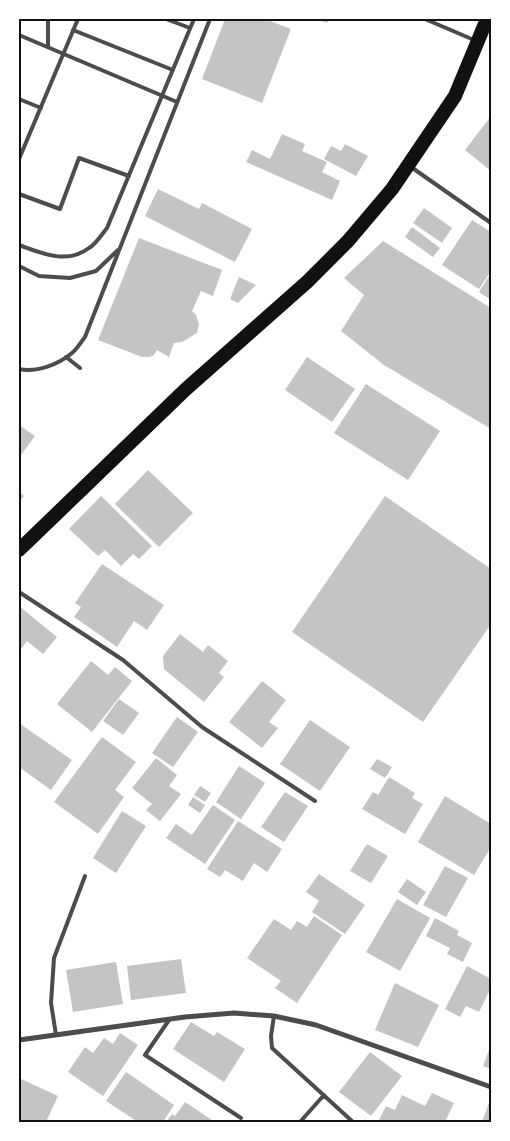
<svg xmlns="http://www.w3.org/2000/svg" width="510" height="1141" font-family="'Noto Serif',serif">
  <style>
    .building { fill: #c4c4c4 }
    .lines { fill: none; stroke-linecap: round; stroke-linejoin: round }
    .service { stroke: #4c4c4c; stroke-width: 4 }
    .minor { stroke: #4c4c4c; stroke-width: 5 }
    .trunk { stroke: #111; stroke-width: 14 }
    .neatline { fill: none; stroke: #111; stroke-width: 2 }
  </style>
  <rect width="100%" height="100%" fill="#fff"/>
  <path class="building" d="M225,19H265L291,29L262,103L202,79Z
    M316,19H329L327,23Z
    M491,116V171L465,150Z
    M282,134L305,144L302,151L327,162L322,172L340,181L332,200L246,162L252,150L270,159Z
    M345,144L368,156L356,176L324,159L331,146L341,151Z
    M158,189L199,209L202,203L252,229L235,262L145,216Z
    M424,208L452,228L442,243L413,223Z
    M472,220L491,232V271L479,289L442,265Z
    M412,227L440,248L433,257L405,237Z
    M139,238L222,270L213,296L201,291L192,311L196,315L199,324L197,333L182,342L174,343L169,357L157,350L154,355L150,357H142L98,340Z
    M383,241L491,308V429L384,365L341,331L364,295L344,278Z
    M491,273V300L479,292Z
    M239,277L256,285L238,303L230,299Z
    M307,357L355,389L332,422L285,390Z
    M366,384L440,431L408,480L334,433Z
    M19,425L35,436L21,455L19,453Z
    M148,470L193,513L159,547L115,504Z
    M19,491L24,496L19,502Z
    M101,496L152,546L139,559L133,554L121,566L105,550L98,556L69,529Z
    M385,496L491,569V624L423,722L292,632Z
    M102,564L164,605L147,630L134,621L117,647L74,617L81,607L75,603Z
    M19,606L57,637L43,654L27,641L19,652Z
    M180,634L203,652L208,645L228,661L219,673L224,677L204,702L164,669L163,656Z
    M91,661L108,675L115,667L132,681L92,732L57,704Z
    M262,681L286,700L269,722L278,728L262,748L229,722Z
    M119,699L139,713L123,735L103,721Z
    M177,717L198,732L173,767L152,753Z
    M310,720L350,747L320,791L280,764Z
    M19,723L72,760L51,790L19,767Z
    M102,737L136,762L115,790L124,797L98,834L54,802Z
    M156,758L177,775L169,786L181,794L160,821L146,810L152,804L132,788Z
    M377,759L392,767L385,778L370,769Z
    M239,766L265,783L241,819L216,802Z
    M389,777L415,793L412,798L423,804L405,834L362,809L373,792L378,795Z
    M200,786L211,793L205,802L194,795Z
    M285,792L308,806L284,842L261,827Z
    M445,796L491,824V847L474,875L418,842Z
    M193,797L205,805L200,813L188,805Z
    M213,805L235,820L205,864L166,838L176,824L192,835Z
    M122,811L146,826L116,873L93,858Z
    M238,821L282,849L267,872L254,863L243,881L225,870L220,877L207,869Z
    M367,844L388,856L371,883L350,871Z
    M445,866L468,878L446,917L423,905Z
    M319,874L365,905L345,934L312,912L319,901L306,892Z
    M407,879L426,892L417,905L398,892Z
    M397,899L430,918L400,971L366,952Z
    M314,916L342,935L297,1003L275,988L281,981L247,958L274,919L291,930L297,921L307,927Z
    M435,918L459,931L457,935L472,943L463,962L447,954L450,948L426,936Z
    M181,959L186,993L131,1000L127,966Z
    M116,962L123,1004L73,1012L66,970Z
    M467,966L491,979V988L479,1012L466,1006L460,1017L445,1009Z
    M395,983L439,1005L418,1047L375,1030Z
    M191,1022L214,1036L217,1032L245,1049L224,1082L173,1049Z
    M120,1033L138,1045L103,1096L68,1072L85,1047L93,1053L104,1038L113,1044Z
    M491,1045V1069L483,1066Z
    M370,1052L402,1076L371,1116L339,1092Z
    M126,1072L174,1105L163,1122H138L106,1101Z
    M21,1079L58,1096L46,1122H19V1084Z
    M432,1093L454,1103L445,1122H378L386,1106L395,1110L402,1095L425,1106Z
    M491,1097V1122H482Z
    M185,1102L215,1122H166L172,1114L175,1116Z"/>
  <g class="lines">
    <path class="service" d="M166,19L190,28
      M425,19L474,40
      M73,30L173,70
      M19,35L177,102
      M48,47V19
      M19,99L41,108
      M19,159L78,19
      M411,167L491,223
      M19,194L60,209L79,158L129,176
      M19,245C42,253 66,265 89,248C96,244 102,234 107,228L194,19
      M19,266L39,276L70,278L96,271L118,250
      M66,357L80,368
      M19,369C37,373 59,364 72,353C77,349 81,342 85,337L210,19
      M19,592L123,660L202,727L315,801
      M274,1016L271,1036L272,1048L353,1122
      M169,1020L145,1055L241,1118
      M56,1035L51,1003L54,958L85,876
      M300,1122L324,1095"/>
    <path class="minor" d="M19,1040L185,1017L234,1013L274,1016L316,1025L491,1087"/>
    <path class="trunk" d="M19,550L186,389L307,282L348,241L392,189L455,96L487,19"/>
  </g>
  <rect width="510" height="1141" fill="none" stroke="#ffffff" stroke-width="40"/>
  <rect x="20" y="20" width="470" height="1101" class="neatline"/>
</svg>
